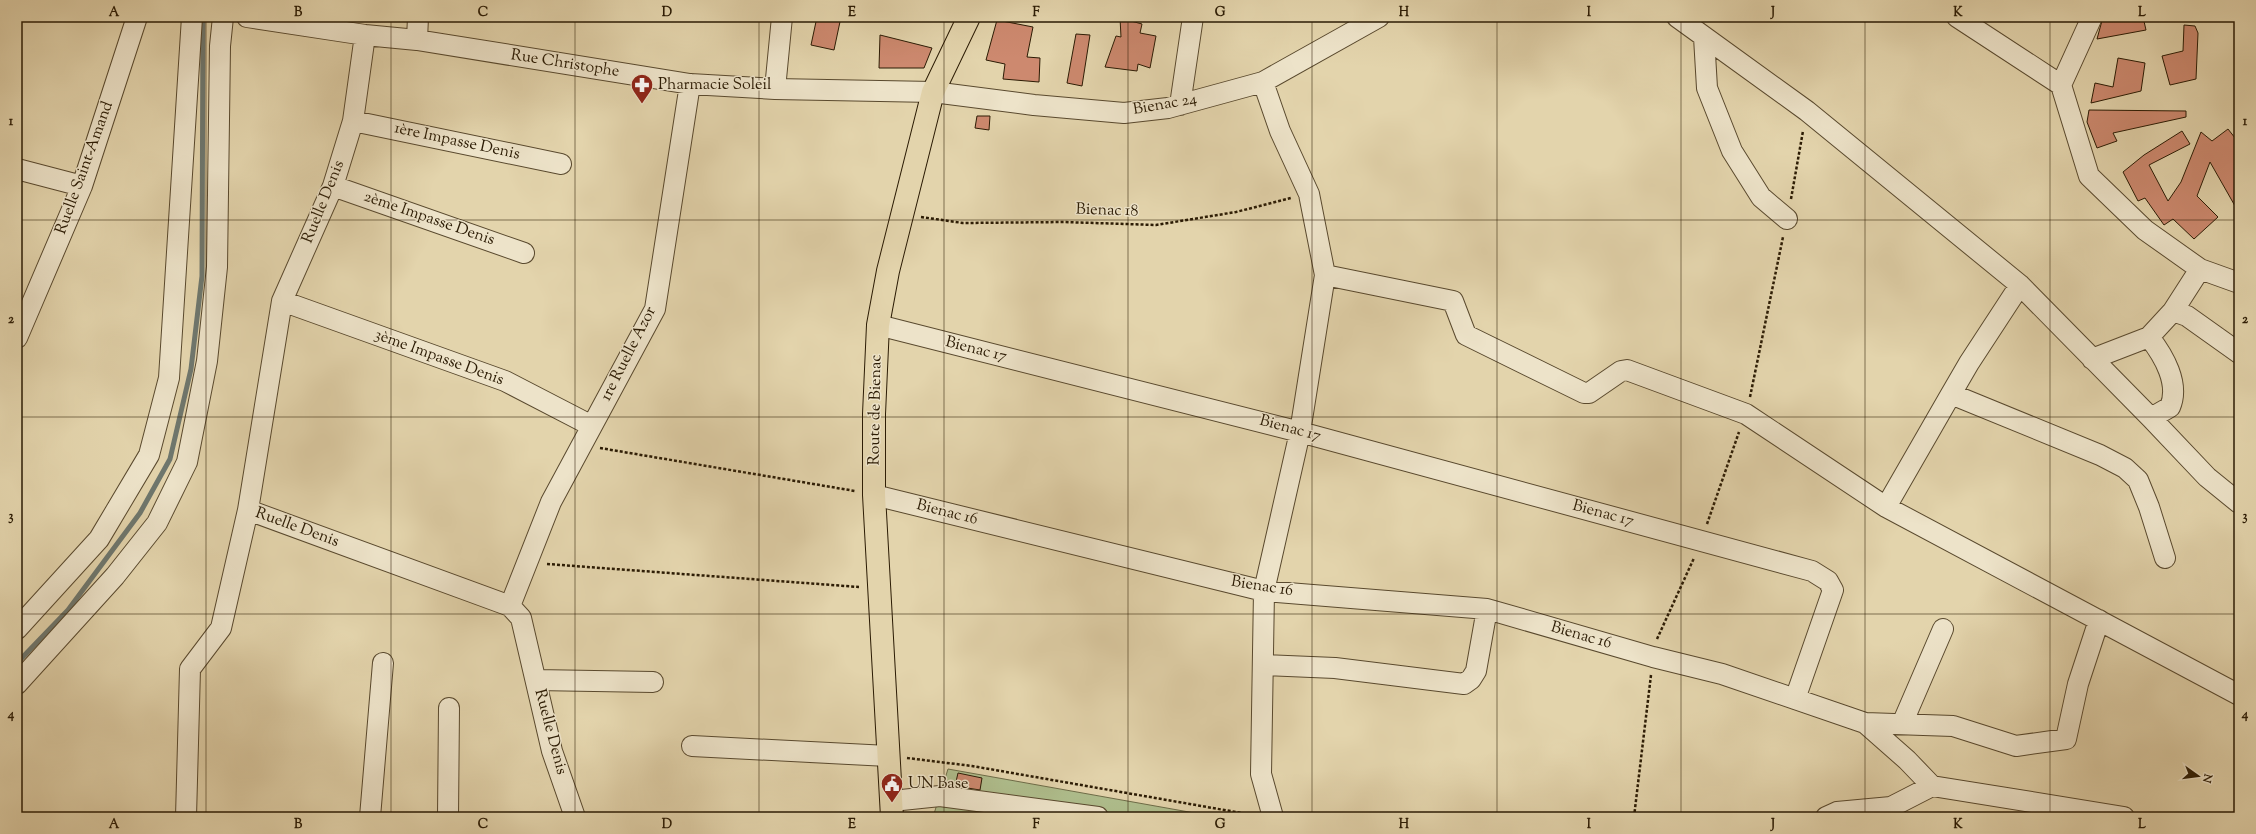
<svg xmlns="http://www.w3.org/2000/svg" width="2256" height="834" font-family="'Sorts Mill Goudy',serif">
  <style>
    .green { fill: #afbe8d; stroke: #6d6c48 }
    .lines { fill: none; stroke-linecap: round; stroke-linejoin: round }
    .stream { stroke: #6e776e; stroke-width: 5 }
    .building { fill: #cd896f; stroke: #2b1b04 }
    .minor-casing { stroke: #59492e; stroke-width: 22 }
    .major-casing { stroke: #2b1b04; stroke-width: 24 }
    .path { stroke: #2b1b04; stroke-width: 2.5; stroke-dasharray: 3 2; stroke-linecap: butt }
    .minor { stroke: #ede3c9; stroke-width: 20 }
    .major { stroke: #e3d4ac; stroke-width: 22 }
    .grid { fill: none; stroke: #2b1b04; stroke-width: 1; stroke-opacity: 0.55 }
    .labels { text-anchor: middle; dominant-baseline: central; stroke-width: 3; stroke-linejoin: round; paint-order: stroke }
    .street-label { font-size: 16px; fill: #2b1b04; stroke: #ede3c9 }
    .poi-label { font-size: 16px; fill: #2b1b04; stroke: #ede3c9; text-anchor: start }
    .neatline { fill: none; stroke: #2b1b04; stroke-width: 1.5 }
    .grid-label { font-size: 13px; text-anchor: middle; font-weight: bold; fill: #2b1b04 }
  </style>
  <rect width="100%" height="100%" fill="#e3d4ac"/>
  <filter id="stains"><feTurbulence type="fractalNoise" baseFrequency=".005" numOctaves="4"/><feColorMatrix values="0 0 0 0 .2 0 0 0 0 .09 0 0 0 0 .02 0 0 0 .5 -.17"/></filter>
  <radialGradient id="worn" r=".72"><stop offset=".6" stop-color="#630" stop-opacity="0"/><stop offset="1" stop-color="#630" stop-opacity=".3"/></radialGradient>
  <path class="green" d="M948,769L1217,817H933Z"/>
  <g class="lines">
    <path class="stream" d="M17,663L68,610L140,513L170,459L191,369L202,276L203,17"/>
  </g>
  <path class="building" d="M817,17H841L834,50L811,45Z
    M2103,17H2143L2146,30L2097,39Z
    M1120,18L1142,24L1140,33L1156,36L1150,68L1138,64L1137,71L1105,67L1116,36L1121,37Z
    M997,20L1033,27L1027,57L1040,58L1039,82L1003,79L1005,64L986,60Z
    M2184,25L2195,26L2198,33L2196,79L2170,85L2162,56L2183,51Z
    M1076,34L1090,35L1082,86L1067,83Z
    M880,35L932,48L924,68H879Z
    M2118,58L2145,63L2141,91L2091,103L2095,83L2113,87Z
    M2089,110L2186,111V117L2113,133L2117,141L2097,148L2087,122Z
    M977,116H990L989,130L975,128Z
    M2228,129L2239,143V213L2210,162L2197,196L2218,217L2194,239L2173,219L2164,225L2145,198L2138,201L2123,172L2144,155L2182,131L2190,144L2149,165L2168,201L2181,182L2201,132L2212,141Z
    M958,773L982,778L980,790L955,786Z"/>
  <g class="lines">
    <g class="minor-casing">
      <path id="minor" d="M247,17L365,35L417,40L690,84L775,89L933,92L1034,105L1124,113L1168,108L1263,82L1379,17
        M1677,17L1807,111L2020,285L2151,418L2207,477L2239,503
        M1957,17L2061,85
        M2092,17L2061,85L2089,176L2145,230L2200,269L2239,283
        M365,35L353,121L333,186L282,301L248,510L510,606L521,618L552,751L575,817
        M1704,37L1707,88L1732,151L1761,197L1787,219
        M417,40L418,17
        M1263,82L1280,131L1309,194L1325,275L1300,432L1264,591L1261,774L1273,817
        M775,89L782,17
        M1180,105L1193,17
        M353,121L561,164
        M17,169L82,186
        M333,186L524,253
        M1325,275L1453,301L1466,335L1584,393H1589L1621,371L1627,370L1746,414L1886,507L2239,695
        M282,301L505,381L592,426
        M2173,311L2187,316L2239,353
        M878,325L1300,432L1812,571L1828,581L1833,590L1795,699
        M2149,337C2164,356 2180,384 2170,407L2151,418
        M17,338L82,186L137,17
        M2092,359L2149,337L2173,311L2200,269
        M1951,394L1969,363L2020,285
        M874,495L1264,591L1487,609L1653,657L1722,674L1865,723L1907,760L1932,786L2124,817
        M1886,507L1951,394L2100,455L2125,468L2138,480L2149,507L2165,558
        M510,606L551,502L655,309L690,84
        M17,629L99,539L149,455L169,378L192,17
        M1263,665L1335,668L1464,684L1471,679L1476,671L1487,609
        M536,680L653,682
        M17,684L115,576L157,523L187,462L207,361L217,267L220,46L223,17
        M1865,723L1953,726L2016,746L2066,739L2078,684L2099,620
        M1902,724L1943,629
        M692,746L888,756
        M892,801L940,796L1098,817
        M186,817L190,669L221,628L248,510
        M370,817L383,663
        M448,817L449,708
        M1826,817L1837,812L1891,807L1932,786"/>
    </g>
    <g class="major-casing">
      <path id="major" d="M892,817L874,495V414L878,325L888,271L933,92L969,17"/>
    </g>
    <path class="path" d="M1791,199L1803,131
      M921,217L963,223L1064,222L1156,225L1236,212L1291,198
      M1750,397L1783,237
      M600,448L855,491
      M1707,524L1739,432
      M547,564L859,587
      M1657,639L1694,558
      M907,758L972,766L1253,815
      M1634,817L1651,675"/>
    <use href="#minor" class="minor"/>
    <use href="#major" class="major"/>
  </g>
  <path class="grid" d="M206,17V817M391,17V817M575,17V817M759,17V817M944,17V817M1128,17V817M1312,17V817M1497,17V817M1681,17V817M1865,17V817M2050,17V817M17,220H2239M17,417H2239M17,614H2239"/>
  <defs>
    <g id="pharmacy-pin" transform="scale(1.15)"><path d="M0 17L-7.5 6A9.5 9.5 0 1 1 7.5 6Z" fill="#8f2418" stroke="#ede3c9"/><path d="M-2-6h4v4h4v4h-4v4h-4v-4h-4v-4h4Z" fill="#fff"/></g>
    <g id="civic-pin" transform="scale(1.15)"><path d="M0 17L-7.5 6A9.5 9.5 0 1 1 7.5 6Z" fill="#8f2418" stroke="#ede3c9"/><path d="M-.6-6.5H3V-4.5H.6V-3L4-1V1h2V6H-6V1h2V-1L-.6-3ZM-1.2 2.5V6h2.4V2.5Z" fill="#fff"/></g>
  </defs>
  <g fill-rule="evenodd">
    <use href="#pharmacy-pin" x="642" y="85"/>
    <use href="#civic-pin" x="892" y="784"/>
  </g>
  <g class="labels">
    <g class="street-label">
      <text transform="translate(565 64) rotate(9)">Rue Christophe</text>
      <text transform="translate(1165 105) rotate(-10)">Bienac 24</text>
      <text transform="translate(457 142) rotate(12)">1ère Impasse Denis</text>
      <text transform="translate(85 168) rotate(-70)">Ruelle Saint-Amand</text>
      <text transform="translate(324 202) rotate(-68)">Ruelle Denis</text>
      <text transform="translate(1107 211) rotate(2)">Bienac 18</text>
      <text transform="translate(429 219) rotate(19)">2ème Impasse Denis</text>
      <text transform="translate(976 350) rotate(14)">Bienac 17</text>
      <text transform="translate(629 354) rotate(-63)">1re Ruelle Azor</text>
      <text transform="translate(439 358) rotate(20)">3ème Impasse Denis</text>
      <text transform="translate(876 410) rotate(-89)">Route de Bienac</text>
      <text transform="translate(1290 429) rotate(15)">Bienac 17</text>
      <text transform="translate(947 513) rotate(14)">Bienac 16</text>
      <text transform="translate(1603 514) rotate(15)">Bienac 17</text>
      <text transform="translate(297 528) rotate(20)">Ruelle Denis</text>
      <text transform="translate(1262 587) rotate(9)">Bienac 16</text>
      <text transform="translate(1581 636) rotate(16)">Bienac 16</text>
      <text transform="translate(550 732) rotate(75)">Ruelle Denis</text>
    </g>
    <g class="poi-label">
      <text x="658" y="85">Pharmacie Soleil</text>
      <text x="908" y="784">UN Base</text>
    </g>
  </g>
  <rect width="2256" height="834" fill="none" stroke="#e3d4ac" stroke-width="44"/>
  <g transform="translate(2198 776) rotate(104)" stroke="#ede3c9" stroke-width="3" paint-order="stroke">
  <path d="M0-3L7 15L0 10L-7 15Z" fill="#2b1b04"/>
  <text y="-6" font-size="11" font-weight="bold" text-anchor="middle" fill="#2b1b04">N</text>
  </g>
  <rect x="22" y="22" width="2212" height="790" class="neatline"/>
  <g class="grid-label">
    <text x="114" y="16">A</text>
    <text x="298" y="16">B</text>
    <text x="483" y="16">C</text>
    <text x="667" y="16">D</text>
    <text x="852" y="16">E</text>
    <text x="1036" y="16">F</text>
    <text x="1220" y="16">G</text>
    <text x="1404" y="16">H</text>
    <text x="1589" y="16">I</text>
    <text x="1773" y="16">J</text>
    <text x="1958" y="16">K</text>
    <text x="2142" y="16">L</text>
    <text x="11" y="125">1</text>
    <text x="2245" y="125">1</text>
    <text x="11" y="323">2</text>
    <text x="2245" y="323">2</text>
    <text x="11" y="520">3</text>
    <text x="2245" y="520">3</text>
    <text x="11" y="718">4</text>
    <text x="2245" y="718">4</text>
    <text x="114" y="828">A</text>
    <text x="298" y="828">B</text>
    <text x="483" y="828">C</text>
    <text x="667" y="828">D</text>
    <text x="852" y="828">E</text>
    <text x="1036" y="828">F</text>
    <text x="1220" y="828">G</text>
    <text x="1404" y="828">H</text>
    <text x="1589" y="828">I</text>
    <text x="1773" y="828">J</text>
    <text x="1958" y="828">K</text>
    <text x="2142" y="828">L</text>
  </g>
  <rect width="100%" height="100%" filter="url(#stains)"/>
  <rect width="100%" height="100%" fill="url(#worn)"/>
</svg>
